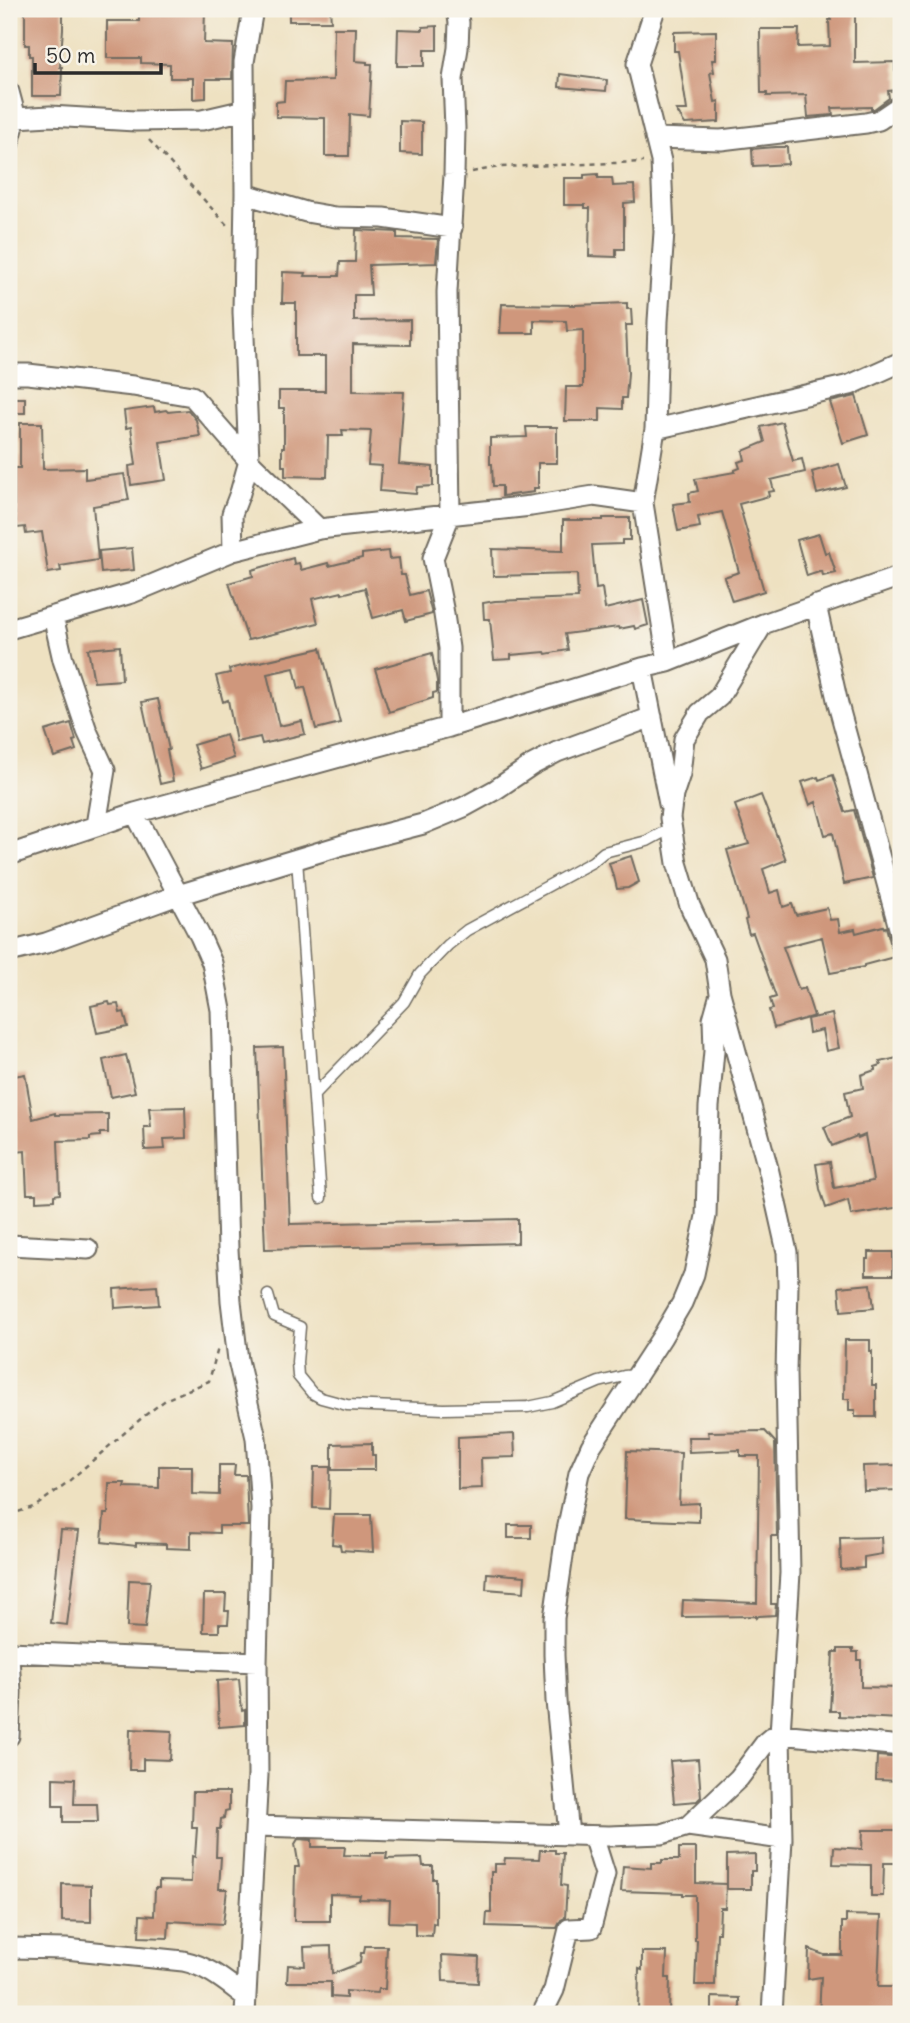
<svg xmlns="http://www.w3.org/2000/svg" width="910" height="2023" font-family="Delius,sans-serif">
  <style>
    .building { fill: #cf977c }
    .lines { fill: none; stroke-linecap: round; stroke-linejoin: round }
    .service-casing { stroke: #6f6b60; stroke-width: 13 }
    .minor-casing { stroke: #6f6b60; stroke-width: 23 }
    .path { stroke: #6f6b60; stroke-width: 2.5; stroke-dasharray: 5 5; stroke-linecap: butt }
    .service { stroke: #fff; stroke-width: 10 }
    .minor { stroke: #fff; stroke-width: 19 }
  </style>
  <rect width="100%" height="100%" fill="#f7f3e8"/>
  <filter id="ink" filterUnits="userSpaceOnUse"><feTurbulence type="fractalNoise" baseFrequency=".0143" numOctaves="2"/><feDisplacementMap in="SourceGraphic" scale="14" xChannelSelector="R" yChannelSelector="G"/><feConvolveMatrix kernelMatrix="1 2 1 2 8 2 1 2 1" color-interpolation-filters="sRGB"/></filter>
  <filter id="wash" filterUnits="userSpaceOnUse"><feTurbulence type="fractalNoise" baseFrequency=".00686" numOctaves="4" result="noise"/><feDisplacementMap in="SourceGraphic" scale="28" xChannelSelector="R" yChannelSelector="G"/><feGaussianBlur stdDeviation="1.57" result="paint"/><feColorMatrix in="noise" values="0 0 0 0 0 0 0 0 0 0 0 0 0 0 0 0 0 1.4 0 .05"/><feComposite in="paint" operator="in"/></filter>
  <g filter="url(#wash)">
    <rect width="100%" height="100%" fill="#eee1c1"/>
    <g id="blocks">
      <path class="building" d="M25,9H63V29L60,67H62L61,96H32V56H29V45H25Z
        M139,9H205L204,43L233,44L232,79H206V98L193,99V78H170V64L141,63V58H107V21H139Z
        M289,9H330L331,21H289Z
        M831,9H855V63L895,62V71H897V78H899V90L888,91L889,98L874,109H871V107L832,108L833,115L808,117L806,95L767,96V93H761L760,29H799L798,47L830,46L829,20H831Z
        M437,26V50H424V66H397L398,29L423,30V27Z
        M334,28H356L355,61L367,62V64H372L369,116L350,114L349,156H325V118L276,117V102L284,101L285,81L333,80Z
        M716,31V60H712L714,72L710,73L715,102L719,101V122L685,124L676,110H687L678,51H674V32Z
        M560,74L607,80L606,91L559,87Z
        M400,121L422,122V154L400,153Z
        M776,147H787L788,164L753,166L752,149Z
        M598,174V178H612L613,186L634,185L635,202L624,203V249H616V257L589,256L590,208H585V205H564V178H584V175Z
        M356,230L397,232V238L438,239L436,263L369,265L371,295H354V321L410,320V345L353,344V391L404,392L399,464L433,467V486L417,487L416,494L380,491L382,466L368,465L371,431L342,430L343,436H328L327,477L285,476V466H282V447H284V408H279V391H325V356H296V303H282L283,272L306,273L305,276H339L340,262H355Z
        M627,303V309H631L632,325H626L628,373L626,398H622V409L600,408V421H565L566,387H583V330L567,331L566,321L534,320V333H500L502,304L575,305Z
        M856,396L868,435L843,443L830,402Z
        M9,398H25V413H9Z
        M154,407L155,412L166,410L168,412L188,410L196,420L200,436L160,442L166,480L131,485L129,466L136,465L131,427L126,428L124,411Z
        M782,422L793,461L802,459L805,472L771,480L774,491L768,492L769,496L739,504L764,591L732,601L724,577L739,572L722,512L698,517L700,527L678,531L673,504L690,502L689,493L698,491L695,479L735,472V470L740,468L738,462L745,460L743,451L765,442L761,427Z
        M20,423H42L43,469L85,468V479L124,474L129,500L93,506L98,560L60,566L61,571L48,573L42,532L26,534L25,527L17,528L14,509V468H20Z
        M526,427H557V463H538V488H534V492L502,496V486H493L492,464H490V438L527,437Z
        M839,464L846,487L817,494L812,472Z
        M603,518H630V540H622V544L592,545L596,589L602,588L605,609L643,600L648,625L635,629L634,626L619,629L618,627L565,634L568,650L546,654L545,652L511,655V659L494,660L490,619H484L483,603L495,601L578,598L577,574L493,576L492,549L563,551V520H603Z
        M819,534L825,553L829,552L836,573L823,576L822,571L807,576L797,540Z
        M132,548L134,570L101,573L99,551Z
        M388,551L389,559L399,558L401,575H405L410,595L426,591L432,614L406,621L403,610L373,618L365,588L342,594V592L312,599L318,623L248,640L229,583L253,576L252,570L293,558L294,564L299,563L301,570L328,563L329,566L362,558V554Z
        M120,646L122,680L94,682L88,649Z
        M321,648L340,723L316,729L305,687L299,689L294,668L267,674L279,726L302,721L305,734L262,744L260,737L236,742L228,700L223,702L216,676L230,673L229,669Z
        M432,653L437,681V692L433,693V698L389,712L375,669Z
        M158,699L169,750H167L173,781L160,784L142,702Z
        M71,723L76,740L73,741L76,750L54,757L45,731Z
        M226,735L234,758L201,769L193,745Z
        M833,775L845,812L854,810L873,878L844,884L833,833L825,835L816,802L810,805L802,782L818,777L819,780Z
        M761,795L786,860L763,869L770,893L779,890L783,907L792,904L796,915L827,908L830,920L838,919L840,932L855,929L856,933L883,926L884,928L886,927L894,957L864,965V967L830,973L822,937L783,947L799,990L805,988L814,1016L774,1028L769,1010L773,1009L770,999L776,997L753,933L749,934L745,920L747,919L727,850L749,844L735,805Z
        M631,856L639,882L628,888L617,889L614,876H613L609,863Z
        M109,1002L110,1005L118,1004L120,1013L124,1012L128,1027L97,1033L91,1006Z
        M832,1014L839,1048L826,1051L822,1030L809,1033L807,1019Z
        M283,1047L290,1224L518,1219V1243L265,1249L257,1048Z
        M126,1055L135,1092L111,1097L103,1060Z
        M897,1058L901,1074V1122L898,1124L901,1133V1207L851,1215L848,1200L826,1208L820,1189L816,1164L830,1162L834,1188L873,1181L865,1135L858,1138L857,1136L832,1146L824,1127L850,1117L845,1092L863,1088L861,1075L875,1070V1067L881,1065L880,1062Z
        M25,1074L33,1119L55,1113V1115L108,1114V1133H100V1136L90,1137V1140L58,1141L60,1194L54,1195V1200L36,1201V1194H27L25,1151L16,1152L12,1108L10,1109L9,1100V1077Z
        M185,1107L186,1138L164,1139L165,1149L145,1150L144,1127H151L149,1108Z
        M869,1252H893V1275H866V1259H869Z
        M871,1284L874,1308L841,1311L839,1287Z
        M157,1286L159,1305L115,1308L114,1289Z
        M845,1340H870V1351H872V1385H876V1417H855V1410H849V1399H844Z
        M765,1431L775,1442L777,1536H771V1604H776L775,1615L759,1616L756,1618V1616L682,1617L683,1600L757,1603L759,1456H740V1450L689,1452L688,1437H709L708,1432Z
        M514,1434L515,1457L481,1458L482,1488L458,1489V1437Z
        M372,1443V1455H375V1470H332V1444Z
        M627,1451L681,1453L679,1504L699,1503V1522L625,1519Z
        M219,1465H235L234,1475H246L248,1526H219V1533L191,1532V1549L166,1548V1544L136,1543V1546L102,1542L104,1514H108L109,1483H125L124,1487L159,1488V1466H192V1494L219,1495Z
        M901,1465V1490L864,1491L863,1466Z
        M314,1467H330L329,1509L313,1508Z
        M334,1515H371L373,1552L341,1550L340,1545L332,1544Z
        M508,1525H531V1538H508Z
        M61,1530L79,1531L67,1625L51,1623Z
        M881,1537L882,1554L864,1557V1568L841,1570L840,1538Z
        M487,1573L525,1576L524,1592L486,1589Z
        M129,1580L150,1581L145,1628L127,1627Z
        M204,1594H226L225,1611H229L228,1624H219V1632H203Z
        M838,1649H853V1652H858V1660H861V1687L901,1688V1719L839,1716V1711H830L833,1652H838Z
        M239,1679L242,1711L245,1710V1725L219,1727L217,1681Z
        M130,1729L172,1731L170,1760L143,1759V1770H129Z
        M877,1756L901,1758V1781L876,1780Z
        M698,1759L701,1797L697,1801L674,1803L670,1761Z
        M53,1778L75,1779L74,1804H97L98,1822H63V1806H53Z
        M193,1792H229V1810L225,1811L224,1818L221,1819L220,1829H217L216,1857H221L219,1889H227L223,1924L169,1921L168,1938L139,1937L140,1915L154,1916L155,1888H159V1881L191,1882L192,1856L195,1857L197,1828H192Z
        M863,1830H899L898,1863H884L883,1896H871V1865L833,1864L834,1847L862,1849Z
        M298,1839L312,1840V1847H345L344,1855L371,1856V1853H387L386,1859L422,1858L423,1866H433V1879H436V1924L433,1923L432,1936L415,1935V1923L389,1922L390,1900L359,1899L360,1895L330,1894V1921H294L295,1867H299L295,1844Z
        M679,1848H696V1883L726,1884L725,1908H720L719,1933H717L715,1985H695L697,1940H695V1895H683V1893L621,1891L623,1866L651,1868V1863H662V1860H679Z
        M540,1850H555V1853H563L561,1885L567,1886L565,1918L561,1920L557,1928L486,1926L487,1913H491V1872H494V1864H504L505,1858L539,1859Z
        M755,1854V1871H751V1889H727V1855Z
        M62,1884L91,1885V1922L62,1921Z
        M846,1915L881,1916L878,1987H899L901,1989V2014H819L821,1977L808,1979L809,1949L824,1955H842V1922H846Z
        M331,1946L332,1974L360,1963L361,1953H364L365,1946H387L385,1989H378L377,1993L346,1991V1998L331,1997V1982H287L288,1965L305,1966L304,1947Z
        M642,1952H667L666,1978H670L669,2014H638L639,1969L642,1970Z
        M442,1955L479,1957L478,1983L443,1981Z
        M712,1997L740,1998V2012H734V2014H712Z"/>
    </g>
  </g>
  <g filter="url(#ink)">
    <use href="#blocks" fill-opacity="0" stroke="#6f6b60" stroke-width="2"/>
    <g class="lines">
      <g class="service-casing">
        <path id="service" d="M297,859L321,1198
          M314,1095L404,1002L420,974L448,945L467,930L592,862L604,852L647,841L671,828
          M268,1295L274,1316L300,1327L297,1362L298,1376L312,1393L321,1398L347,1405L444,1409L528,1407L552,1402L599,1382L624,1376L638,1375"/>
      </g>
      <g class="minor-casing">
        <path id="minor" d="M253,9L244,62L245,194L243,312L249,461L319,529
          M655,9L637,64L661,161L664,232L658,321L655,429L643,503L668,662
          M9,92L16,118L9,143
          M16,118L50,116L135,121L202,120L245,110
          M655,138L721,140L866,123L879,120L901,105
          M245,194L306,212L335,217L383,218L452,228
          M9,374H28L133,386L192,396L249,461L240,493L232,514L233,551
          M655,429L850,385L901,362
          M816,605L838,704L901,935
          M53,616L63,660L87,731L105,770L96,825
          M763,624L719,697L700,713L684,739L680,774L673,795L670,818L677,863L690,906L715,959L720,993L769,1172L787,1252L788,1284L786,1372L790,1573L780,1734L782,1839L772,2014
          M9,629L132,593L233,551L319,529L531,506L594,496L643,503
          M642,668L669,804
          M449,727V648L443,608L433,558L450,515L447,292L454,175L455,128L453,79L458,48L459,23L457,9
          M135,813L200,936L212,963L221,1010L228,1249L231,1301L238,1360L256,1438L261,1508L257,1662L258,1775L245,2014
          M9,855L135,813L449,727L642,668L668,662L763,624L901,576
          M9,952L46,943L178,895L346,844L423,824L464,807L495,790L532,765L557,752L652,717
          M9,1245L88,1249
          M9,1652L257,1662
          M9,1655L11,1692L9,1736
          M256,1826L609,1836L662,1834L688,1826L739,1778L766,1742L772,1737L780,1734L901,1746
          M688,1826L782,1839
          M569,1835L556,1701L554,1655V1618L566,1535L579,1473L591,1446L662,1337L682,1303L694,1274L706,1216L709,1107L714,1051L713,1019L720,994
          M9,1948L66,1949L183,1961C208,1966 226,1982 246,1997
          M542,2014L554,1990L569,1929L591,1928L605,1874L593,1836"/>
      </g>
      <path class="path" d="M149,140L227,225
        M472,172L499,167L643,162
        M9,1515L36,1506L69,1481L144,1416L167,1399L209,1381L218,1348"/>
      <use href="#service" class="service"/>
      <use href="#minor" class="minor"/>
    </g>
  </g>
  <rect width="910" height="2023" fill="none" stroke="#f7f3e8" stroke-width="35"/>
  <path d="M35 63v10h126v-10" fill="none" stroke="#2b2b2b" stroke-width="3.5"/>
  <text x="46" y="63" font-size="21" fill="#2b2b2b" stroke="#f7f3e8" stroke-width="5" paint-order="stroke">50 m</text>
</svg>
